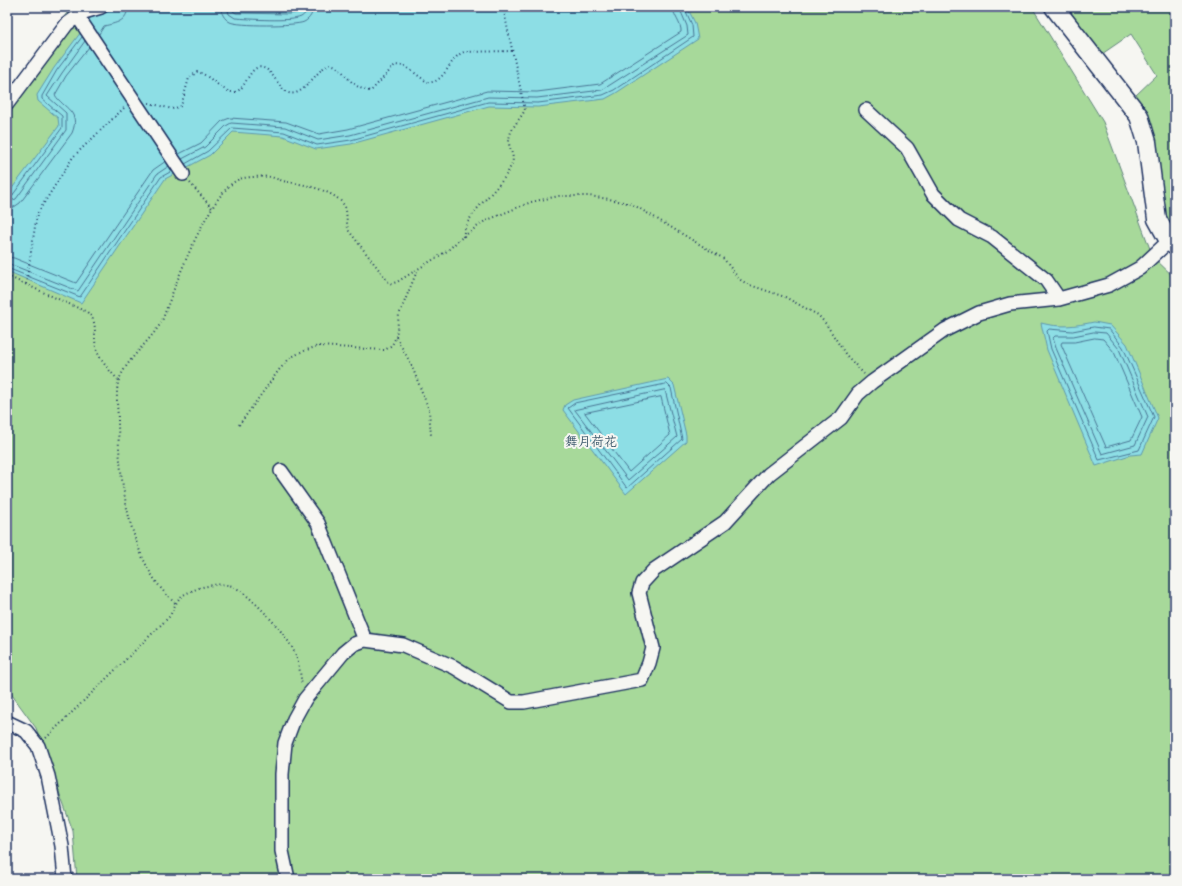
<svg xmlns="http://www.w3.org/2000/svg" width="1182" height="886" font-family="'Gochi Hand','LXGW WenKai TC',sans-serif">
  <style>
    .green { fill: #a7d99a; stroke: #61847c }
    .water { fill: #8ddee5; stroke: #5f98af }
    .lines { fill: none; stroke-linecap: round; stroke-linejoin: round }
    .shore { stroke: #497594; stroke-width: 1 }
    .street-casing { stroke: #1b2f5e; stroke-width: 16 }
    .secondary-casing { stroke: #1b2f5e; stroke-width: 21 }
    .path { stroke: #1b2f5e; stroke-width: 2; stroke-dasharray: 1 3; stroke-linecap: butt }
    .street { stroke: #f6f6f2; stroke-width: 13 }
    .secondary { stroke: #f6f6f2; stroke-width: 18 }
    .labels { text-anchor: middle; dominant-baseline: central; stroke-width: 4; stroke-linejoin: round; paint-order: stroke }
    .park-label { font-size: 13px; fill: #3e5a6d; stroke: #f6f6f2 }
  </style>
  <rect width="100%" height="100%" fill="#f6f6f2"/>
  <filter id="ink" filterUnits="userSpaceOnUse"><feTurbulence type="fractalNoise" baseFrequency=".025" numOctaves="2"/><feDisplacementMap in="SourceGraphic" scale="8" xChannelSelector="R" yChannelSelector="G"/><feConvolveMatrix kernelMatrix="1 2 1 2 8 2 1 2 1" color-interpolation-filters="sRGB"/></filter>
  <g filter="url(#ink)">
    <path class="green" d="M84,7H1032L1103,122L1153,257L1175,278V879H77L73,831L36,728L7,688V92L67,13Z
      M1070,7H1175V241L1161,217L1135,96L1157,75L1131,34L1099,56L1074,24Z"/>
    <path class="water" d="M124,7L289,10L313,7H687L695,23L698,39L616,93L605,99L538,107L489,106L351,144L316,149L283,136L233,132L210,155L165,179L81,303L7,271V195L59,126L58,118L38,101L37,95L54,68L87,24L92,14L98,11Z
      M1094,322L1110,325L1127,344L1158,418L1142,454L1130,455L1096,466L1047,350L1041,323C1060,328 1075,326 1094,322Z
      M668,379L674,385L686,435V441L626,494L563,410L565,405L573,400Z"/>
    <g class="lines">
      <path class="shore" d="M221,7C221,13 224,19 230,22C237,26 296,26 304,22C310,19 313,13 313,7
        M227,7L229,14L235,18C249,19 290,22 301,17C305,15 307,11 307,7
        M232,7L233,11L236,13L289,14L299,12L302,7
        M99,34L104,26C116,23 127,22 128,7
        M179,154L201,143L222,121L230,118L286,122L319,134L348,129L487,91L537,92L600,84L681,32C682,24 673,16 673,7
        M182,159L205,147L226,126L231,123L285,127L318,140L350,135L488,97L537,98L602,90L688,35L687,26L679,7
        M185,164L208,151L232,128L284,132L317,145L351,140L488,102L538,103L603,95L614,90L693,37L692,25L684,7
        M7,197L12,196L62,128V116L42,99V96L57,70L82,37
        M7,202L16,199L66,130V113L47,96L62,73L85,41
        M7,208L14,207L20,203L72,133C81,111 64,109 55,95L66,76L89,47
        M7,257L14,258L76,283L153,170L166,161
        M7,263L78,291L157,174L169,166
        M7,268L80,297L161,177L172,171
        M1094,327L1109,329L1123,347L1154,417L1139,450L1099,460L1051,349L1047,331L1049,329L1072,331Z
        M1094,332L1106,333L1119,349L1148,417L1135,445L1102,454L1056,348L1053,338L1055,336H1073Z
        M1095,338L1103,339L1114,352L1142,417L1131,440L1106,447L1061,344L1062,342H1074Z
        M667,384L671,388L682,439L627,488L568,408L575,403Z
        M665,390L677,437L628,480L575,410Z
        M661,397L670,435L629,472L585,413Z"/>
      <g class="street-casing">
        <path id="street" d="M78,17L183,174
          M7,104L67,24L84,12L101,7
          M866,110L907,148L933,194L959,220L992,237L1046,280L1059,299
          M281,471L318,523L365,640
          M7,722L26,731L38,746L48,776L62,846L65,879
          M288,879L282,851V774L285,743L294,719L305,699L343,653L354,644L365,640L403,645L454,667L511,702H524L642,680L649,663L653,648L639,593L642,583L654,570L725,522L769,474L841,418L858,394L872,382L945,330L979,313L1010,304L1059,299L1109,285L1140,268L1169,241"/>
      </g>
      <g class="secondary-casing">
        <path id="secondary" d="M1054,7L1139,116L1147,142L1157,219L1169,241L1175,246"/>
      </g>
      <path class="path" d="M149,103L172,109L181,106L189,78L197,72C210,74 223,94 235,92C248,89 249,60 266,69C276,75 282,97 295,93C308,90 316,70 330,64C346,67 347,88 371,91L395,65L405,66L427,82C445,85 449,57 464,52L513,51
        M190,183L212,208
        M463,237C467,208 503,190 512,163C515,155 509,150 509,142C509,129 519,121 525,110L503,7
        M7,276L87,312C99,322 93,334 96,347C98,359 111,372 119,381
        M26,284L37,214L73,157L124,108
        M396,337L411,364L429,410L431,435
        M239,425L279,370L290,358L301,352L318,346L385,350L392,345L396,337L399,315L417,271
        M175,603C129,563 119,481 118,422C118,410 115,391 119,380C128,357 150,342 162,321C173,291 211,184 243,178C251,177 263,176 271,177C277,179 282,181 288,182C304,184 342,192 346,210C347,217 346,223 349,231L390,284L397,282L447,251L460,239L485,221L531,202L559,196H589L609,199L632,204L724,259L739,279L747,284L785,297L818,315L826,324L846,355L864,374
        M46,738L170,616C179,596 179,596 199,588C210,585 221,583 232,586C248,592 281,629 290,644C298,656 300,671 302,685"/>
      <use href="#street" class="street"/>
      <use href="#secondary" class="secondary"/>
    </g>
  </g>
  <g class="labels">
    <g class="park-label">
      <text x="591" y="443">舞月荷花</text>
    </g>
  </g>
  <rect width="1182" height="886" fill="none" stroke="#f6f6f2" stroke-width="24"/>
  <rect x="12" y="12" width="1158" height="862" fill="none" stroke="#1b2f5e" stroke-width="1.5" filter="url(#ink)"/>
</svg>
